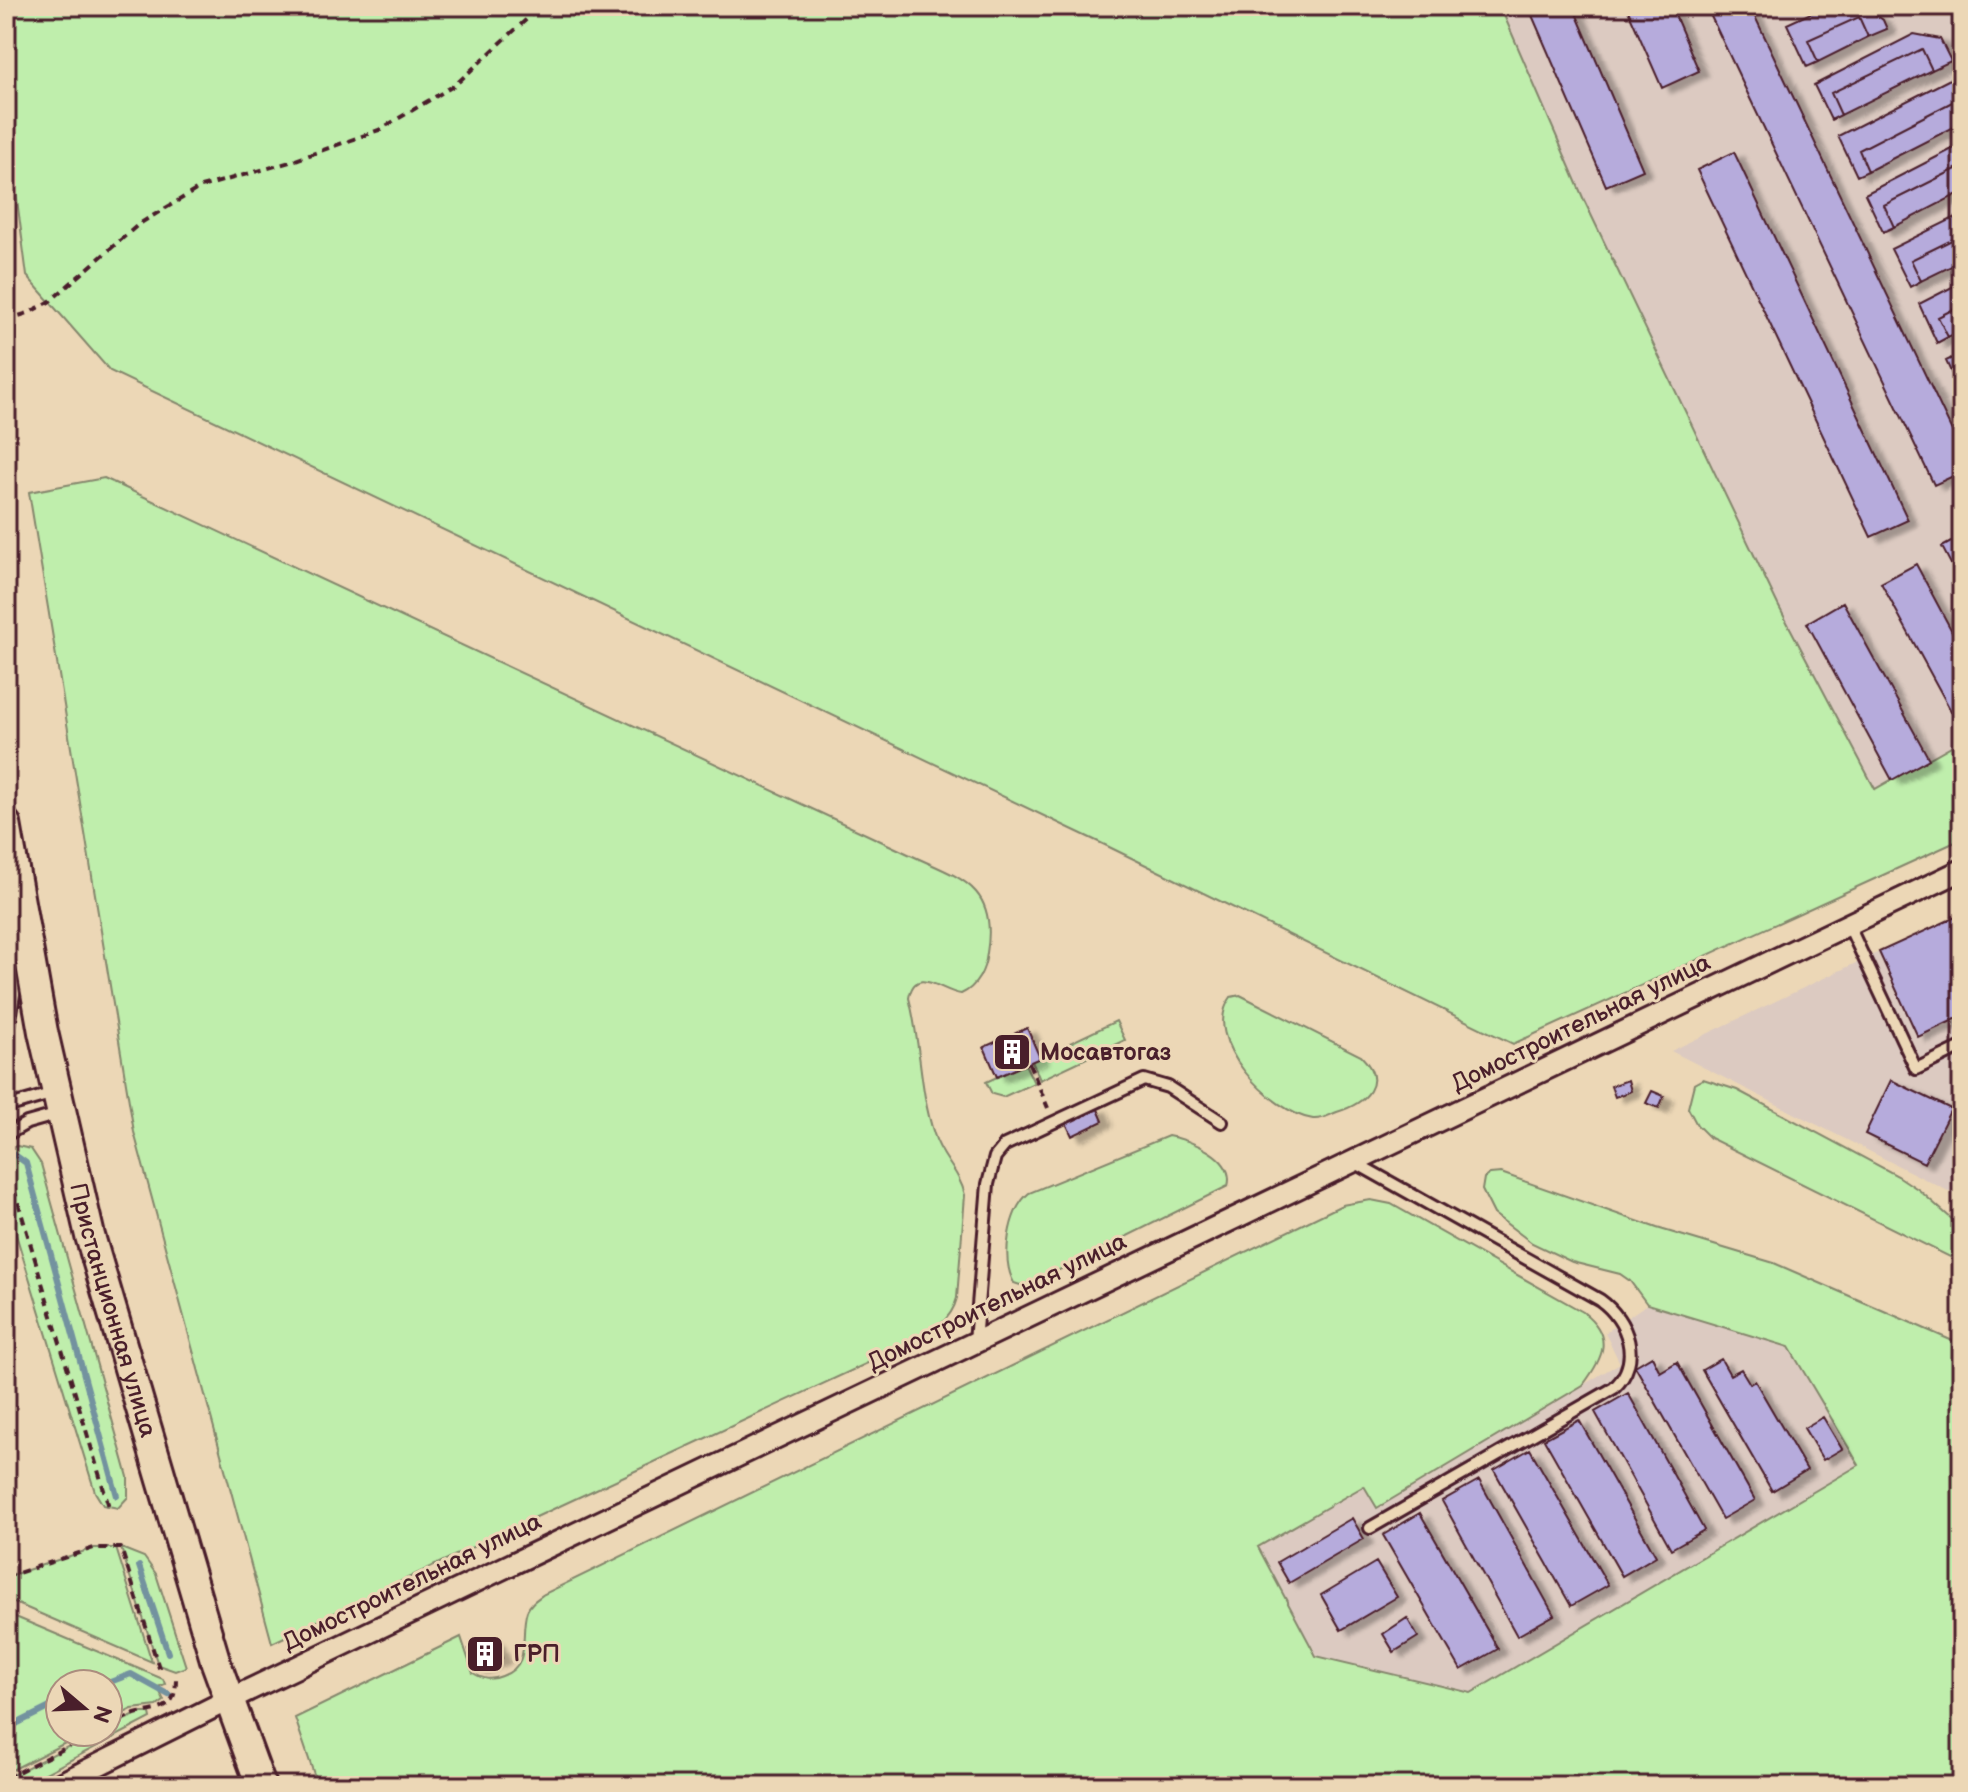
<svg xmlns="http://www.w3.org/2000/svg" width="1968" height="1792" font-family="'Balsamiq Sans',sans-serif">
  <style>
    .built { fill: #dccac1 }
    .green { fill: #bfeeac; stroke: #84866c; stroke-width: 2 }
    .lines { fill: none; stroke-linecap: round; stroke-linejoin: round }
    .stream { stroke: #73929f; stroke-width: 6 }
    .building { fill: #b6abdc; stroke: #4a1f2b; stroke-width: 2; filter: url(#shadow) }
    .service-casing { stroke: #4a1f2b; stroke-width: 16 }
    .minor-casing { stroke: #4a1f2b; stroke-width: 26 }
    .secondary-casing { stroke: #4a1f2b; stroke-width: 34 }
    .path { stroke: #4a1f2b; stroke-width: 4; stroke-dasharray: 8 6; stroke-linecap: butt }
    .service { stroke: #ecd7b6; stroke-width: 10 }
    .minor { stroke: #ecd7b6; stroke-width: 20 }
    .secondary { stroke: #ecd7b6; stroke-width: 28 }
    .labels { text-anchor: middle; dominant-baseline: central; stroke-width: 6; stroke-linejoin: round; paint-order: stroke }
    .street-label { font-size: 24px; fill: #4a1f2b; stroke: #ecd7b6 }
    .poi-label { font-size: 24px; font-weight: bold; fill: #4a1f2b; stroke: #ecd7b6; text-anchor: start }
  </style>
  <defs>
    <filter id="shadow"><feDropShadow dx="9" dy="5" stdDeviation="2" flood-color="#0004"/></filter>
  </defs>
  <rect width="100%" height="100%" fill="#ecd7b6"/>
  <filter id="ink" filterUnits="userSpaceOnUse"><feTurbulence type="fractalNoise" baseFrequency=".0125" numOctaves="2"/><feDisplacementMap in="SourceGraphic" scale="16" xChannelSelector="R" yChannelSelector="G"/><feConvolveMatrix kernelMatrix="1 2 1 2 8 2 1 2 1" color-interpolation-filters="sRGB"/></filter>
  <g filter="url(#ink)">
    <path class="built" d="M1500,6H1962V740L1875,790L1778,605L1584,200Z
      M1962,914V1198L1671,1051L1879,952Z
      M1647,1304L1789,1347L1859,1465L1471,1693L1316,1656L1258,1548L1365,1486L1378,1507L1620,1363L1605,1333Z"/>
    <path class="green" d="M6,6H1500L1584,200L1778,605L1875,789L1962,740V839L1513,1044L1105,845L110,371L27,276L6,116Z
      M104,478L900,850C954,877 999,881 987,953C985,970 977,987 961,994C942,992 915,964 909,998C921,1044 919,1088 934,1134C941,1158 959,1170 965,1195L957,1298C950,1326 924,1335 900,1348L521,1524L272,1643L134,1132L29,492Z
      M1240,995L1361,1056C1388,1083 1366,1103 1337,1112C1329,1115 1322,1120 1313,1119C1272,1113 1199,1039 1231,997Z
      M1116,1021L1125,1040L1040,1080L1032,1061Z
      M1025,1064L1034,1083L1003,1097L992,1094L986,1082Z
      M1703,1079L1737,1090L1898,1176L1919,1190L1962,1228V1263L1710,1138L1697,1125L1688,1108L1694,1084Z
      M1168,1136C1190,1139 1236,1158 1228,1186L1035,1282L1020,1285L1014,1283C1001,1259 1008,1211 1029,1193Z
      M17,1146L31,1149L41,1164L128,1477V1497L118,1508L103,1505L95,1492L6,1202V1149Z
      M1501,1173L1657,1228L1774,1263L1962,1345V1786H318L295,1718L461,1637L473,1673C483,1679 490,1681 502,1676C533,1665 519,1635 527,1611C530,1603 537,1599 544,1594L1342,1205L1371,1200L1391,1204L1583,1312C1614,1336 1604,1357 1583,1385L1377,1508L1364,1486L1258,1547L1316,1656L1471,1693L1859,1465L1789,1347L1647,1304L1630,1281L1620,1274L1572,1262L1532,1243L1494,1214L1482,1190L1484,1178L1490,1174Z
      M94,1548H116L152,1662L6,1599V1577Z
      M121,1548L144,1557L156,1574L186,1667L175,1671L158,1665Z
      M6,1613L163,1679L165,1684L158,1687L164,1701L157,1706L132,1709L108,1721V1684H60V1732H87L6,1773Z
      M140,1713H150L151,1718L21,1786H6V1778L97,1732H108V1727Z"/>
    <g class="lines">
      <path class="stream" d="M15,1155L26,1163L117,1496
        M139,1566L168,1653
        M105,1684L131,1674L169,1695
        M6,1729L60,1702"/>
    </g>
    <path class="building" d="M1528,6H1573L1643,170L1606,186Z
      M1626,6H1671L1699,71L1662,88Z
      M1706,6H1750L1962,452V472L1934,485Z
      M1826,6H1864L1883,20L1887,29L1868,37L1859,17L1808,40L1818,62L1807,67L1787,24Z
      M1859,17L1868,37L1818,62L1808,40Z
      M1914,34L1940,39L1951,61L1932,70L1922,49L1831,93L1841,115L1831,120L1814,85Z
      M1922,49L1932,70L1841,115L1831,93Z
      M1962,73V97L1859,150L1868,171L1857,176L1838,136Z
      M1962,97V123L1868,171L1859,150Z
      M1962,144V166L1884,205L1894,227L1883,232L1865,194Z
      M1734,152L1908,520L1871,537L1697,170Z
      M1962,166V192L1894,227L1884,205Z
      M1962,214V235L1911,260L1921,281L1910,287L1891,249Z
      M1962,235V261L1921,281L1911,260Z
      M1962,282V305L1938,317L1948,337L1937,343L1919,304Z
      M1962,305V330L1948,337L1938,317Z
      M1962,353V396L1946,361Z
      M1962,536V585L1942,547Z
      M1916,564L1962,650V731L1881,583Z
      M1843,602L1929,759L1892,780L1807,623Z
      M1962,914V1016L1918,1037L1879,952Z
      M1027,1028L1040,1058L997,1077L984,1047Z
      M1628,1080L1631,1091L1615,1097L1611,1086Z
      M1891,1080L1951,1109L1924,1163L1865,1134Z
      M1652,1091L1664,1096L1659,1108L1646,1103Z
      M1097,1107L1103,1121L1072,1136L1065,1121Z
      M1652,1356L1660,1372L1677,1362L1755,1500L1722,1519L1635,1366Z
      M1721,1359L1730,1375L1741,1369L1750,1384L1755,1381L1807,1470L1772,1491L1702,1370Z
      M1628,1393L1704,1530L1671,1549L1595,1412Z
      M1823,1417L1842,1449L1823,1460L1804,1428Z
      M1579,1420L1656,1556L1622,1576L1544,1439Z
      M1530,1449L1608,1585L1571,1606L1494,1470Z
      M1479,1480L1554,1615L1517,1636L1442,1501Z
      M1420,1513L1498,1649L1461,1670L1383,1535Z
      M1352,1518L1364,1539L1289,1583L1277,1562Z
      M1376,1562L1397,1597L1341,1630L1321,1595Z
      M1407,1618L1418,1637L1394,1652L1383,1634Z
      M494,1639L502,1658L477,1669L469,1649Z"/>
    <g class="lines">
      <g class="service-casing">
        <path id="service" d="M1961,6L1962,7
          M1848,924L1916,1069L1962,1047
          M6,941L14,994L6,1045
          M6,1107L54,1093
          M6,1135L27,1123L59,1114
          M1354,1162L1600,1300C1628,1320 1643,1361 1614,1388L1370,1528
          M975,1342L988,1184L995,1157L1005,1145L1144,1080L1168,1087L1222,1122"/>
      </g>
      <g class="minor-casing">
        <path id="minor" d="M56,1786L228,1700L1962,870"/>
      </g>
      <g class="secondary-casing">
        <g id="secondary">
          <path id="s1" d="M6,824L43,1032L90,1236L216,1663L261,1786"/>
        </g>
      </g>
      <path class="path" d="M6,320L28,313L49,302L139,224L201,187L290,162L379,130L455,85L541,6
        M1029,1063L1048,1108
        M6,1162L109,1507
        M6,1577L94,1548H121L160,1671
        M108,1727C118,1722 128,1715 139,1713C163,1709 176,1709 176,1678
        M6,1778L97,1732"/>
      <use href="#service" class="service"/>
      <use href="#minor" class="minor"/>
      <use href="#secondary" class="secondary"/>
    </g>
  </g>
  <defs>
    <g id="building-square" transform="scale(2)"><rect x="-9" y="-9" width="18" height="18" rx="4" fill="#4a1f2b" stroke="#ecd7b6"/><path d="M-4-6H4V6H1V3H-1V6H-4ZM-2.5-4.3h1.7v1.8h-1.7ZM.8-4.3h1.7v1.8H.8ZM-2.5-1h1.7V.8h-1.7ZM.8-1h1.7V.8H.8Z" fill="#fff"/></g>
  </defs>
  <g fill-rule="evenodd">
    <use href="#building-square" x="1012" y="1052"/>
    <use href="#building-square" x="485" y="1654"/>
  </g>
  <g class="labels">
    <g class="street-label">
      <text transform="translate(1581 1023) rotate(-26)">Домостроительная улица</text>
      <text transform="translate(997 1302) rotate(-26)">Домостроительная улица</text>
      <text stroke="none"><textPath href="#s1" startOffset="498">Пристанционная улица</textPath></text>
      <text transform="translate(412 1582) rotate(-26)">Домостроительная улица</text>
    </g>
    <g class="poi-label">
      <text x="1040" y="1052">Мосавтогаз</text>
      <text x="513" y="1654">ГРП</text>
    </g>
  </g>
  <rect width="1968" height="1792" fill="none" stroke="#ecd7b6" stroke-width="32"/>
  <rect x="16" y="16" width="1936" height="1760" fill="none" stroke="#4a1f2b" stroke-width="3" filter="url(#ink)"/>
  <g transform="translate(84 1708) rotate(109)"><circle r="38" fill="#ecd7b6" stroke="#ab8d7e" stroke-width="2"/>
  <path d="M0-6L14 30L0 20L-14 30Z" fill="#4a1f2b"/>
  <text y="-12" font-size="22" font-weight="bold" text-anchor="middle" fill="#4a1f2b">N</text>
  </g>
</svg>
